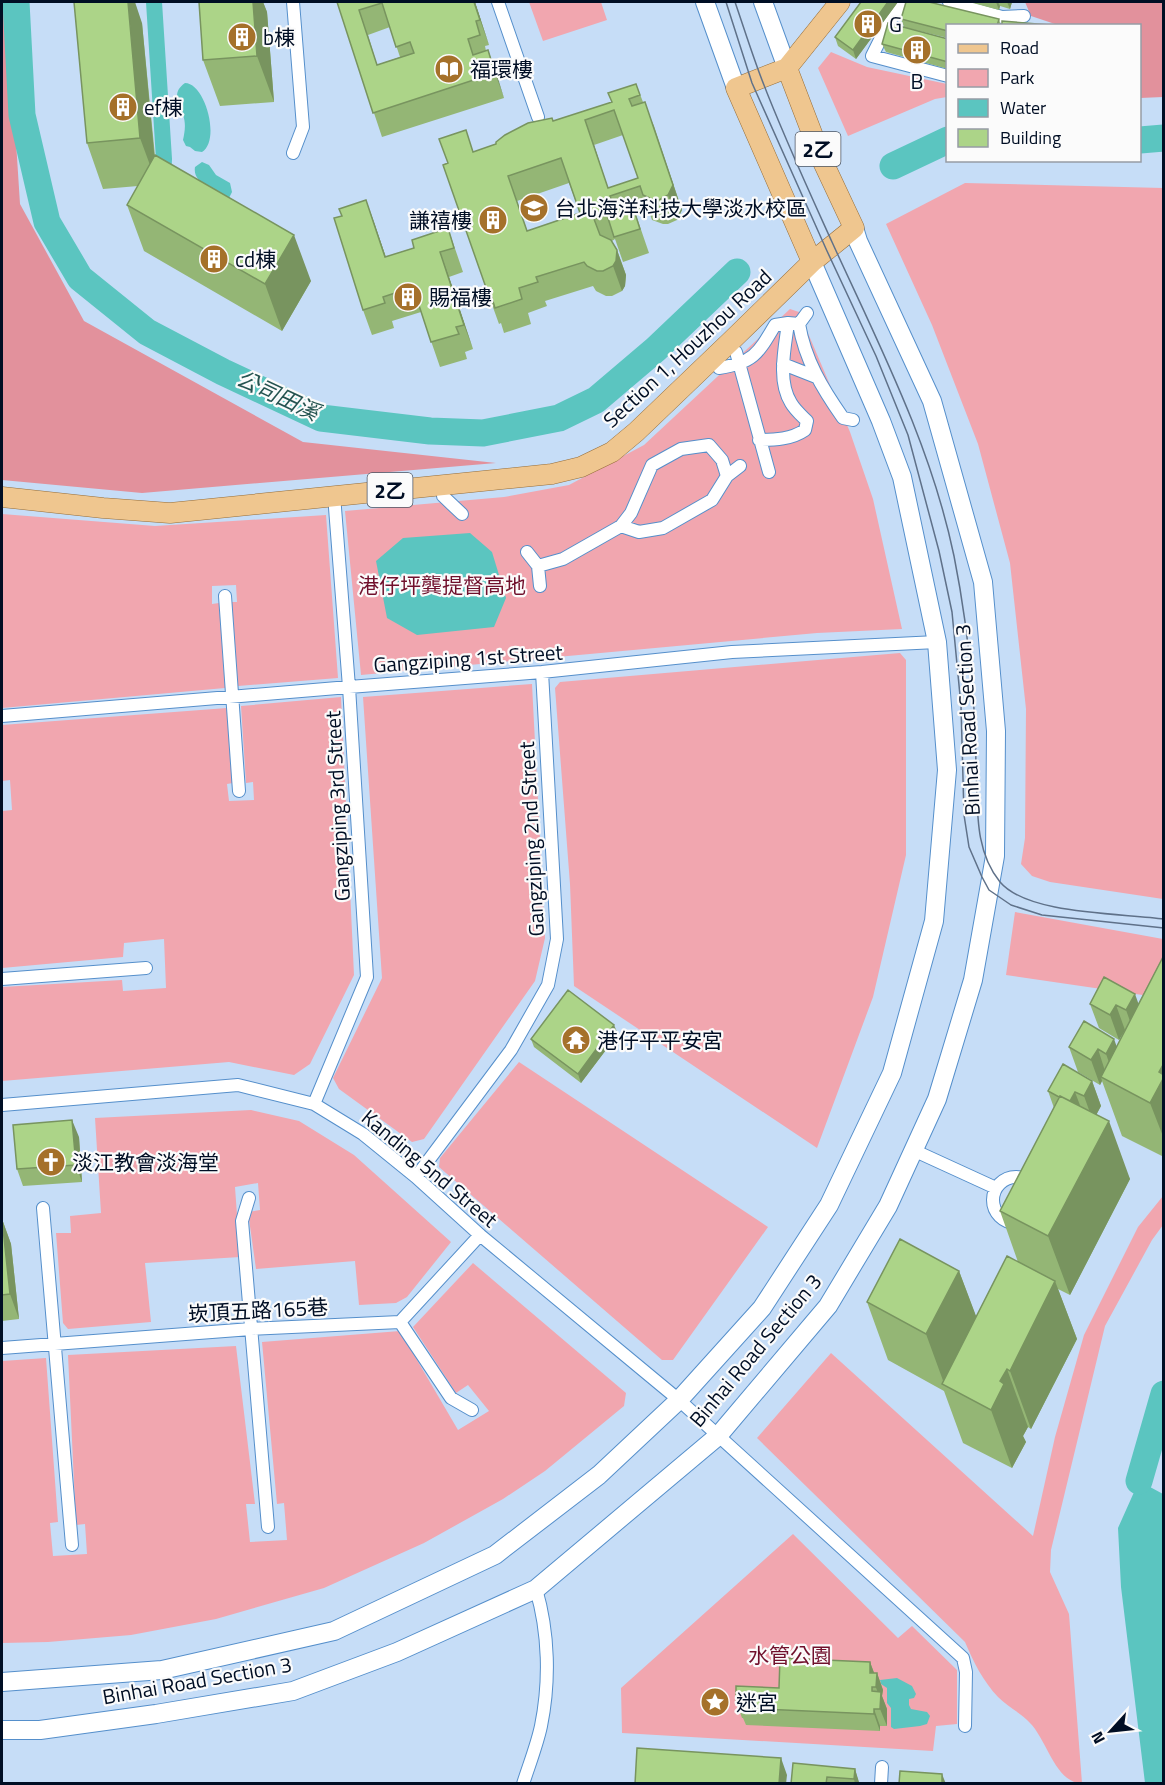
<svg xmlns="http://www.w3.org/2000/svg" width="1165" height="1785" font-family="'Titillium Web','Noto Sans TC',sans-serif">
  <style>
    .green { fill: #f1a6af }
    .forest { fill: #e2919c }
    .water { fill: #5bc5c0 }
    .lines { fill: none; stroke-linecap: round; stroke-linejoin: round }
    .canal { stroke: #5bc5c0; stroke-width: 16 }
    .river { stroke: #5bc5c0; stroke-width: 27 }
    .street-casing { stroke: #558fcb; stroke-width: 14 }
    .secondary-casing { stroke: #558fcb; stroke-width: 20 }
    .primary-casing { stroke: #956d39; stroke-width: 21 }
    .street { stroke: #fff; stroke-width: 12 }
    .secondary { stroke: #fff; stroke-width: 18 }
    .primary { stroke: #efc68f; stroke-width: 20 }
    .tram { stroke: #5f7189; stroke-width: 1.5 }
    .wall { fill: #94b675; fill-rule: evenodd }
    .shaded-wall { fill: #78945f }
    .building { fill: #acd488; stroke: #78945f; stroke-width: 1.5; fill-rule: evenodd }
    .labels { text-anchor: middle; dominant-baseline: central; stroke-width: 4.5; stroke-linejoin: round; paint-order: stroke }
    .shield { fill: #fbfbfb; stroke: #4b5564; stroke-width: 1.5 }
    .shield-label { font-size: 20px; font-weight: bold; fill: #000e24 }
    .poi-label { font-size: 21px; fill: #000e24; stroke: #fbfbfb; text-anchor: start }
    .street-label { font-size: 21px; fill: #000e24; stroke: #fbfbfb }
    .park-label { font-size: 21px; fill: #70102c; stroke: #fbfbfb }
    .water-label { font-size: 22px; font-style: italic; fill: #255451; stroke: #fbfbfb }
  </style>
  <rect width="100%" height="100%" fill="#c6ddf7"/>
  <path class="green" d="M529,2H601L607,20L543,41Z
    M831,52L867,67L947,84V97L935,99L848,136L818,68Z
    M965,183L1163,188V899L1050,882L1032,876L1021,864L1025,838L1026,709L1010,563L978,444L932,325L886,224Z
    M790,309L799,312L850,432L873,499L902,629L817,633L361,675L345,511L504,497L569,485L644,445Z
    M2,514L155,526L326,515L338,678L238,686L232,602H237L236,585L212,586V604L219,603L225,688L2,708Z
    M900,653L906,660V855L873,997L817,1148L574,986L570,884L555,688L560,682Z
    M532,684L545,938L535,981L424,1139L412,1142L339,1089L333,1078L382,978L363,697Z
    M341,697L354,975L310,1064L294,1075L229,1062L2,1081V987L122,980L123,991L166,988L164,939L124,943L123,957L2,968V811L12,810L10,780L2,781V725L227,708L233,783L227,784L229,801L254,800L253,782L246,783L241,706Z
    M1015,912L1163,939V998L1006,975Z
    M519,1062L768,1227L673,1360H662L439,1167L440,1158Z
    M251,1110L299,1121L354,1155L451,1242L407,1297L396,1303L359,1305L355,1261L256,1269L248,1212L260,1210L258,1183L235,1187L240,1257L145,1263L151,1322L68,1329L63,1323L56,1233H71L70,1216L101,1213L95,1118Z
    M1163,1196V1225L1152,1240L1105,1326L1051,1550L1050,1572L1069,1614L1082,1783C1056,1784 1047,1740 1030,1723C1021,1713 1008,1707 998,1697C983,1681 974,1663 965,1642L757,1438L831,1353L1033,1536L1055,1437L1084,1335L1138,1227Z
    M473,1263L626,1393L624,1406L545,1471L503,1499L424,1543L324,1588L216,1619L131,1635L48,1642L2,1643V1361L46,1358L58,1522L50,1523L53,1556L87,1554L85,1524L76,1525L68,1355L236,1346L255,1504H246L250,1542L287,1540L284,1503L277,1504L262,1342L400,1331L458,1430L489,1411L468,1385L456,1393L413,1327Z
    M793,1534L898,1638L912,1626L957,1670V1724L936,1726L933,1751L622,1733L621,1688Z"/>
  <path class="forest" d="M2,2H7L20,204L84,321L303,442L496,463L142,493L2,480Z
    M1025,2H1163V97L1140,98V26L1058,25L1031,16Z"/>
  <path class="water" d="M185,83C205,83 221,140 202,152L195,151L190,147L186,146L183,140C185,131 186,123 183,115C179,102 171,93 185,83Z
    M202,162L209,165L216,175L230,183L232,192L229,198C216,191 192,184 195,167Z
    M470,533L492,552L506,598L494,627L417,635L387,618L376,561L403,538Z
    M1139,1481L1163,1494V1783H1145L1121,1587L1118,1528Z
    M897,1678L912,1686L916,1694L914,1698L909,1699V1705L911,1709L927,1712L930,1716L927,1724L920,1726L894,1729L891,1727V1708L887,1703V1688L881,1684L880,1680Z"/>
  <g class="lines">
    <path class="canal" d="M154,2L164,159L163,181"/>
    <path class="river" d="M16,2L22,115L47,222L80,278L147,332L223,372L321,418L430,431L483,433L559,418L596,400L656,349L737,272
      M1140,140L1164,138
      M893,166L948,140
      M1139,1481L1164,1394"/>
    <g class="street-casing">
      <path id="street" d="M293,2L303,127L293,153
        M498,2L538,117
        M904,2L889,22L872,56L948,76
        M949,2L1002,17L1024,16
        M799,324C805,360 822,388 843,418L853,420
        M736,352L769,472
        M783,364L816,377
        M719,368C753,363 758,354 775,325L788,323
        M759,440C775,440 792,439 805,430L807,421C802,416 795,410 791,403C777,381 785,347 788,323L799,324L807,313
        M727,476L740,466
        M443,496L462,514
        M527,552L538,566
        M540,586L538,566L563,559L621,526L639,532L663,528L712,500L727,476L722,460L709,445L681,449L652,465L631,513L621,526
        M225,596L239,791
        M2,716L349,687L542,672L732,652L937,642
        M2,979L146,968
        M314,1104L367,977L349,687L334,495
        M2,1105L238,1085L314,1104L363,1134L416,1177L480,1235L679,1400L963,1658L966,1672L965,1726
        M913,1150L996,1188
        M993 1200a23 23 0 1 1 46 0a23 23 0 1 1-46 0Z
        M416,1177L511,1050L548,985L557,939L542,672
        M249,1198L242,1221L268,1527
        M43,1208L72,1545
        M400,1322L451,1398L472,1410
        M2,1348L251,1329L400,1322L480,1235
        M523,1784C529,1765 537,1745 541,1726C550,1682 549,1633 536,1589
        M881,1784L882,1767"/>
    </g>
    <g class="secondary-casing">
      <path id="secondary" d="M705,2L736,88
        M763,2L787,68
        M2,1682L162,1670L334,1631L495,1555L599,1475L679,1400L762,1308L829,1205L892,1073L934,921L947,770L937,642L902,477L881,421L812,262
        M2,1730H40L156,1714L293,1691L397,1652L536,1589L718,1436L828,1306L888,1206L937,1099L973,980L995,856L996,731L983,582L932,401L858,241L854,228"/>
    </g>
    <g class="primary-casing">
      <path id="primary" d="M812,262L736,88L787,68L840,2
        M2,497L103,508L170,513L552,474L581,467L612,452L636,432L732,340L812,262L854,228L823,162L787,68"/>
    </g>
    <use href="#street" class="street"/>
    <use href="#secondary" class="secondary"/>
    <use href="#primary" class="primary"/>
    <path class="tram" d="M726,2L752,83L827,251L876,356L908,435L939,551L952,612L961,706L964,815L969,847L982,877L989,890L1011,905L1042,915L1164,928
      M735,2C744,28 752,54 762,80C783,135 808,189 832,242C879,345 931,445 954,556C963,601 969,647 973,693C975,719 976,744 976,770C978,808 974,850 1000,882C1028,915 1121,913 1164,919"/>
  </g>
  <path class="wall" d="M199,2H263L267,12L274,102L220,106L203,60Z
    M337,2H475L489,45L485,46L486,51L488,50L504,98L382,137ZM390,27L400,57L377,65L368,35Z
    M861,2H898L856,59L838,46L835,37Z
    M969,2H1012L1010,9L1000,6L999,10Z
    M901,19H999L1001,26H948V38L911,29L948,39V69L886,52L882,44L904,27Z
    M142,23L155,156L311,281L282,331L144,251L127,205L138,186L103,189L87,143Z
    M636,84L643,102L654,126L682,210L677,220L668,224H663L652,220L649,211L636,215L649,253L623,262L615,239L612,241L617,250L626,275L625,286L622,291L612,296H606L596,291L593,286L545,301L547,306L528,313L531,324L504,333L501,323L499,324L490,299L474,152L496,144L553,121L612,102ZM623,135L638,178L608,188L594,145ZM569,183L580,213L527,231L517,201Z
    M366,200L386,257L414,248L448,228L463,272L449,277L473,349L465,352L467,359L440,367L421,312L392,321L394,328L372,335L363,310L342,216Z
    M1164,955V1157L1122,1136L1102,1081L1100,1085L1078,1072L1069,1047H1117L1125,1030L1119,1040L1099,1028L1090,1004H1138Z
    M618,1034L581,1083L534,1047L531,1039Z
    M1092,1081L1101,1106L1096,1115L1130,1179L1070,1295L1058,1289L1077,1339L1031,1429L1028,1427L1023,1436L1026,1442L1012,1468L963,1443L944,1391L888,1360L867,1302L959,1271L976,1317L1018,1262L1000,1211L1054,1108L1048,1091Z
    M79,1137L82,1182L23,1186L17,1169Z
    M2,1219L11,1244L19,1319L2,1321Z
    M870,1662L874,1673H877L883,1690L882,1696L887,1709V1726H880V1731L746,1725L743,1718H742L736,1701Z
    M855,1769L859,1784H791Z"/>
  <path class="shaded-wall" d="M128,2H135L142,23L157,184L140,138Z
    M253,2H263L267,12L274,102L257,56Z
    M474,2H475L489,45L480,20Z
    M888,2H898L856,59L853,50Z
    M996,2H998L1000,6L999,10Z
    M1007,2H1012L1010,9Z
    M488,50L497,75L504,98L495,73Z
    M645,102L682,210L677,220L668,195Z
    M585,120L594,145L610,196Z
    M366,200L375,225L394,282L385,257Z
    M294,235L311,281L282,331L265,284Z
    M617,250L626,275L625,286L622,291L613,266Z
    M440,252L449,277L473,349L464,325Z
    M1135,994L1144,1019L1135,1035L1126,1010Z
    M1116,1005L1125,1030L1119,1040L1110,1015Z
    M614,1025L618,1034L581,1083L578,1074Z
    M1114,1039L1123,1064L1115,1079L1106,1054Z
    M1098,1049L1106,1074L1101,1077L1102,1081L1100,1085L1091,1060Z
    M1164,1063V1139L1150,1103L1159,1072Z
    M1092,1081L1101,1106L1093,1121L1084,1096Z
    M1075,1092L1084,1116L1069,1103Z
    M72,1120L79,1137L82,1182L76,1165Z
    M1109,1121L1130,1179L1070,1295L1048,1236Z
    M2,1219L11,1244L19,1319L10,1294Z
    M959,1271L981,1329L945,1386L926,1334Z
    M1055,1281L1077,1339L1031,1429L1010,1371Z
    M1007,1369L1028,1427L1023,1436L1026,1442L1012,1468L991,1410L1000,1381Z
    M870,1662L876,1678L877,1673L883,1690L882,1696L887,1709V1726L880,1709L881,1700L870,1673Z
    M874,1709L880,1726V1731L874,1714Z
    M781,1758L787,1775L786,1784H779Z
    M855,1769L859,1782V1784H855L854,1779Z
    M942,1774L946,1784H942Z"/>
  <path class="building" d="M74,2H128L140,138L87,143Z
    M199,2H253L257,56L203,60Z
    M337,2H474L480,20L476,21L480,35L468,39L473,55L488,50L495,73L373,113ZM382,3L396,47L410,42L414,53L377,65L359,10Z
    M861,2H888L853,50L835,37Z
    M906,2H929L999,19L997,26H948V31L901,19Z
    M1002,21L1049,25V26H1002Z
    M888,23L948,39V62L882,44Z
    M636,84L640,95L629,99L632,106L645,102L673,185L668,195L659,200H654L643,195L640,186L610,196L615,210L632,204L640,229L614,237L607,215L594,219L600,235L611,240L617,250L616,261L613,266L603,271H597L587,266L584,262L536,277L538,282L519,288L522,299L495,308L492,298L490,299L443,165L448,163L439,139L466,130L473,152L496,144V142L505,135L528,123L552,118L553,121L612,102L608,93ZM614,110L638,178L608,188L585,120ZM561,158L580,213L527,231L508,176Z
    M155,155L294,235L265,284L127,205Z
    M366,200L385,257L414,248L412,240L448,228L454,248L440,252L464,325L456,327L459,334L431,342L413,287L383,297L385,303L363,310L334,218L342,216L339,209Z
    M1164,955V1063L1159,1072L1164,1075V1077L1150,1103L1101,1077Z
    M1104,977L1135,994L1126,1010L1116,1005L1110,1015L1090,1004Z
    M568,990L614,1025L578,1074L531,1039Z
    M1084,1021L1114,1039L1106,1054L1098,1049L1091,1060L1069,1047Z
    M1063,1064L1092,1081L1084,1096L1075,1092L1070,1101L1060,1096L1059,1097L1048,1091Z
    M1060,1096L1109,1121L1048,1236L1000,1211Z
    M72,1120L76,1165L17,1169L13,1125Z
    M2,1219L10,1294L2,1295Z
    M900,1239L959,1271L926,1334L867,1302Z
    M1007,1256L1055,1281L1010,1371L1007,1369L1000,1381L1004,1384L991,1410L942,1384Z
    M780,1658L870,1662V1673H877L876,1687H872V1691L881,1692L880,1709H874V1714L740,1708V1701H736V1686L779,1688Z
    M637,1748L781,1758L779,1784H635Z
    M793,1763L855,1769L854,1779L827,1777L826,1784H791Z
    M900,1771L942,1774V1784H899Z"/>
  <defs>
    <g id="building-disc" transform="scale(1.5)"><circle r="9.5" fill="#a5712a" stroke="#fbfbfb"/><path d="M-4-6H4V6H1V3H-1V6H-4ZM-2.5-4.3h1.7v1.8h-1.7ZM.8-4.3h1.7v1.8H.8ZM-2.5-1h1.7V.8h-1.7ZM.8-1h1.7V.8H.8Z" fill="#fff"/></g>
    <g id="library-disc" transform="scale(1.5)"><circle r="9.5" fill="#a5712a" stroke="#fbfbfb"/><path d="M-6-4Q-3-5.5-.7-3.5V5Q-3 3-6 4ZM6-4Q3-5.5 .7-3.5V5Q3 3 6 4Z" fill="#fff"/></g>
    <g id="university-disc" transform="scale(1.5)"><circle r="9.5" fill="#a5712a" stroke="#fbfbfb"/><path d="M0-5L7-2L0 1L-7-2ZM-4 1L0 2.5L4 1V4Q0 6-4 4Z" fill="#fff"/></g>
    <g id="temple-disc" transform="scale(1.5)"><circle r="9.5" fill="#a5712a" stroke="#fbfbfb"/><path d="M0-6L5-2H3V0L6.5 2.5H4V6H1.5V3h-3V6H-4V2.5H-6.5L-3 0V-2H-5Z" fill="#fff"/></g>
    <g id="church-disc" transform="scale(1.5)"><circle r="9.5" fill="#a5712a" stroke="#fbfbfb"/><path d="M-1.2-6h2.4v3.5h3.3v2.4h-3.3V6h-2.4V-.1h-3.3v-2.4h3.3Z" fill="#fff"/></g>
    <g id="sight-disc" transform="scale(1.5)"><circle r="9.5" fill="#a5712a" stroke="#fbfbfb"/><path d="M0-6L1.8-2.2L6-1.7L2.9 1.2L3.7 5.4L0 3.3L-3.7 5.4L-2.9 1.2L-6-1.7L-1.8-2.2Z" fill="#fff"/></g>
  </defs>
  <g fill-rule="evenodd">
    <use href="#building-disc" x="868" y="24"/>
    <use href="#building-disc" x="242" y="37"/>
    <use href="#building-disc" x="917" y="50"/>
    <use href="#library-disc" x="449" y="69"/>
    <use href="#building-disc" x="123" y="107"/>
    <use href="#university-disc" x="534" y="208"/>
    <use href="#building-disc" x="493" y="220"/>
    <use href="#building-disc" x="214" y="259"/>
    <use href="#building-disc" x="408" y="297"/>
    <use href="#temple-disc" x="576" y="1040"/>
    <use href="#church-disc" x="51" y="1162"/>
    <use href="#sight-disc" x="715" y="1702"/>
  </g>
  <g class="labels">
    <g class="shield">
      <rect x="795.5" y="132" width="45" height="34" rx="4.5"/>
      <rect x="367.5" y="473" width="45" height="34" rx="4.5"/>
    </g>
    <g class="shield-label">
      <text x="818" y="149">2乙</text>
      <text x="390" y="490">2乙</text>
    </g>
    <g class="poi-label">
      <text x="889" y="24">G</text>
      <text x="263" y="37">b棟</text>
      <text x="470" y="69">福環樓</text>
      <text x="917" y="81" text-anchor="middle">B</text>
      <text x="144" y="107">ef棟</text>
      <text x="555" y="208">台北海洋科技大學淡水校區</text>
      <text x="472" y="220" text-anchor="end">謙禧樓</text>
      <text x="235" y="259">cd棟</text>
      <text x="429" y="297">賜福樓</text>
      <text x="597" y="1040">港仔平平安宮</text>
      <text x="72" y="1162">淡江教會淡海堂</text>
      <text x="736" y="1702">迷宮</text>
    </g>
    <g class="street-label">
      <text transform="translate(687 348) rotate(-43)">Section 1, Houzhou Road</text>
      <text transform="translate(468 658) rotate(-4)">Gangziping 1st Street</text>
      <text transform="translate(967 720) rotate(-93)">Binhai Road Section 3</text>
      <text transform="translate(337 806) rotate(-93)">Gangziping 3rd Street</text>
      <text transform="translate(531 839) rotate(-93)">Gangziping 2nd Street</text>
      <text transform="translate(430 1168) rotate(40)">Kanding 5nd Street</text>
      <text transform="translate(258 1310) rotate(-3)">崁頂五路165巷</text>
      <text transform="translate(755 1350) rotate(-50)">Binhai Road Section 3</text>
      <text transform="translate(197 1680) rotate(-10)">Binhai Road Section 3</text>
    </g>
    <g class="park-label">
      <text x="442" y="585">港仔坪龔提督高地</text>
      <text x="790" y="1655">水管公園</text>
    </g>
    <g class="water-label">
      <text transform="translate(278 395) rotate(25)">公司田溪</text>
    </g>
  </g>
  <rect width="1165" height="1785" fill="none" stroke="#000e24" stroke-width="6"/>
  <rect x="946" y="24" width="195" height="138" fill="#fbfbfb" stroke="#979ca5" stroke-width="1.5"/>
  <rect x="958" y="44" width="30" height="9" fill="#efc68f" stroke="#979ca5" stroke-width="1.5"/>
  <text x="1000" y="54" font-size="18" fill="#000e24">Road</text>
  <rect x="958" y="69" width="30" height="18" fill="#f1a6af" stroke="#979ca5" stroke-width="1.5"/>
  <text x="1000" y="84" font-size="18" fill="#000e24">Park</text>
  <rect x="958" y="99" width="30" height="18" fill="#5bc5c0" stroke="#979ca5" stroke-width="1.5"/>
  <text x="1000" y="114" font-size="18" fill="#000e24">Water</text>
  <rect x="958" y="129" width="30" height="18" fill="#acd488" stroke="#979ca5" stroke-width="1.5"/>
  <text x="1000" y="144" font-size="18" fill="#000e24">Building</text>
  <g transform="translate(1111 1731) rotate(243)" stroke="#fbfbfb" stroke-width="4.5" paint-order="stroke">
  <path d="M0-4.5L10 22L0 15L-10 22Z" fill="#000e24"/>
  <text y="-9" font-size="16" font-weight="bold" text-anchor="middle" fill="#000e24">N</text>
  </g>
</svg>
